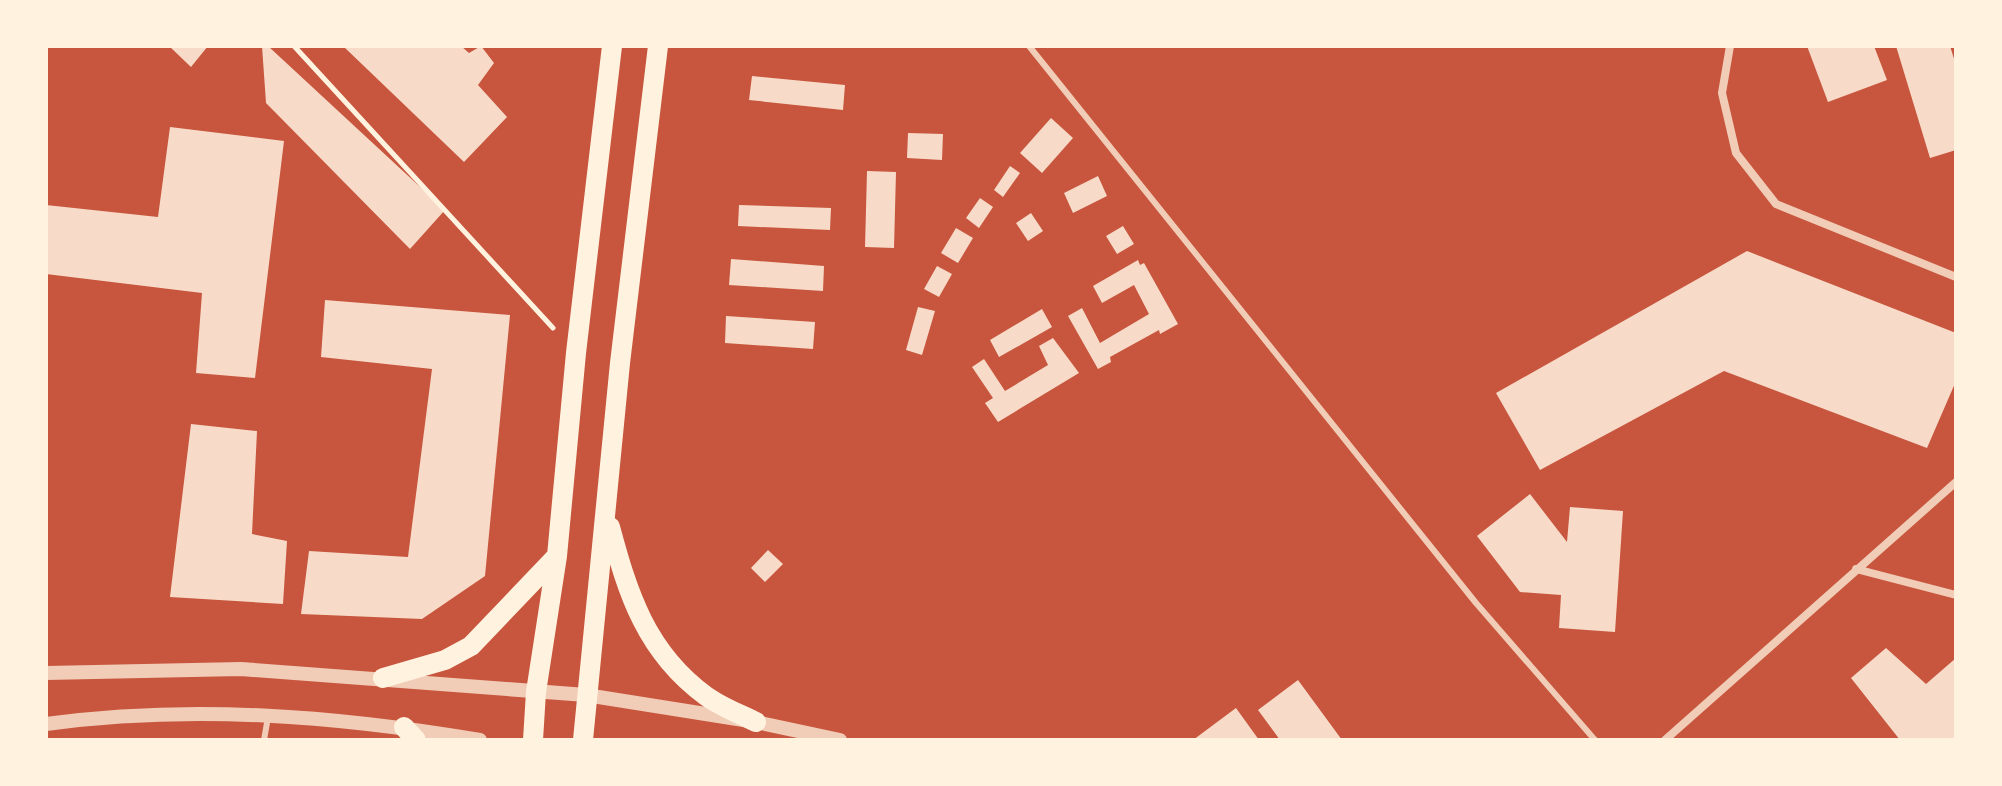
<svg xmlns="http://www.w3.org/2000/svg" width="2002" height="786" font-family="'Sofia Sans Condensed',sans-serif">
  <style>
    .building { fill: #f7dbc8 }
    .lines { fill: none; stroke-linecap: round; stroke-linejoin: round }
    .path { stroke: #fff3e0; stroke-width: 5 }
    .service { stroke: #f1ccb7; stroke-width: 6 }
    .minor { stroke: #f1ccb7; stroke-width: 8 }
    .tertiary { stroke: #f1ccb7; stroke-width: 14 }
    .primary { stroke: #fff3e0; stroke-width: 20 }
  </style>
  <rect width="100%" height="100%" fill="#c8553d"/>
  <path class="building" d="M169,46H208L191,67Z
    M262,46H268L445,210L410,249L266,103Z
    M343,46H461L469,53L481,46L494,63L478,85L507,117L464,162Z
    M1807,46H1874L1887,80L1828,102Z
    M1896,46H1950L1956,65V150L1930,158Z
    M752,76L845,85L843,110L749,100Z
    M1051,118L1073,138L1042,173L1020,153Z
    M170,127L284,141L255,378L196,373L202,293L46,274V205L158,217Z
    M908,133L943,134L942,160L907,158Z
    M1010,166L1020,173L1003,197L994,190Z
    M867,171L896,172L894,248L865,247Z
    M1098,176L1107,196L1073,213L1064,193Z
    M980,198L993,207L979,228L966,218Z
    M739,205L831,208L830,230L738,226Z
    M1031,213L1043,231L1028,241L1016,223Z
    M1123,226L1134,244L1117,254L1106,236Z
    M956,228L973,238L958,263L941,253Z
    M1747,251L1956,333V381L1927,448L1724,371L1540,470L1496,393Z
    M731,259L824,266L823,291L729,285Z
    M1138,260L1140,265L1144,263L1178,324L1160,334L1159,330L1110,357L1111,362L1098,369L1068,316L1082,308L1100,343L1149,314L1134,285L1102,303L1093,286Z
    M937,266L952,274L939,297L924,289Z
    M325,300L510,315L485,576L422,619L301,614L309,551L408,557L432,369L321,357Z
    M918,307L935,311L922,355L906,350Z
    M1042,309L1052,327L999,357L990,340Z
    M726,316L815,322L813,349L725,343Z
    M1053,338L1079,373L998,422L985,403L993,398L972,367L984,359L1005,391L1048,365L1039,346Z
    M191,424L257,431L252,534L287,541L283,604L170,597Z
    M1530,494L1567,542L1570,507L1623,511L1615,632L1559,628L1561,595L1520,592L1477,536Z
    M768,550L783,564L765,582L751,568Z
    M1886,648L1926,684L1956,658V740H1900L1851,678Z
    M1298,680L1342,740H1280L1258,710Z
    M1236,708L1259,740H1193Z"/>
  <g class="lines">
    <path class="path" d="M294,46L553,328"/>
    <path class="service" d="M1029,46L1476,603L1595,740
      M264,740L268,717"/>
    <path class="minor" d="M1730,46L1722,93L1736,153L1776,204L1956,277
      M1856,569L1956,595
      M1665,740L1956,482"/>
    <path class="tertiary" d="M46,673L241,669L586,695L756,722L840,740
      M46,724C191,704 337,716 480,740"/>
    <path class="primary" d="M610,527C628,594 646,652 706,696C721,707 740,714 756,722
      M383,678L445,660L471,646L557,556
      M404,727L416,740
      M533,740L536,692L557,556L576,353L612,46
      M583,740L620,363L658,46"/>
  </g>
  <rect width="2002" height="786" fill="none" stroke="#fff3e0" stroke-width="96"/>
</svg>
